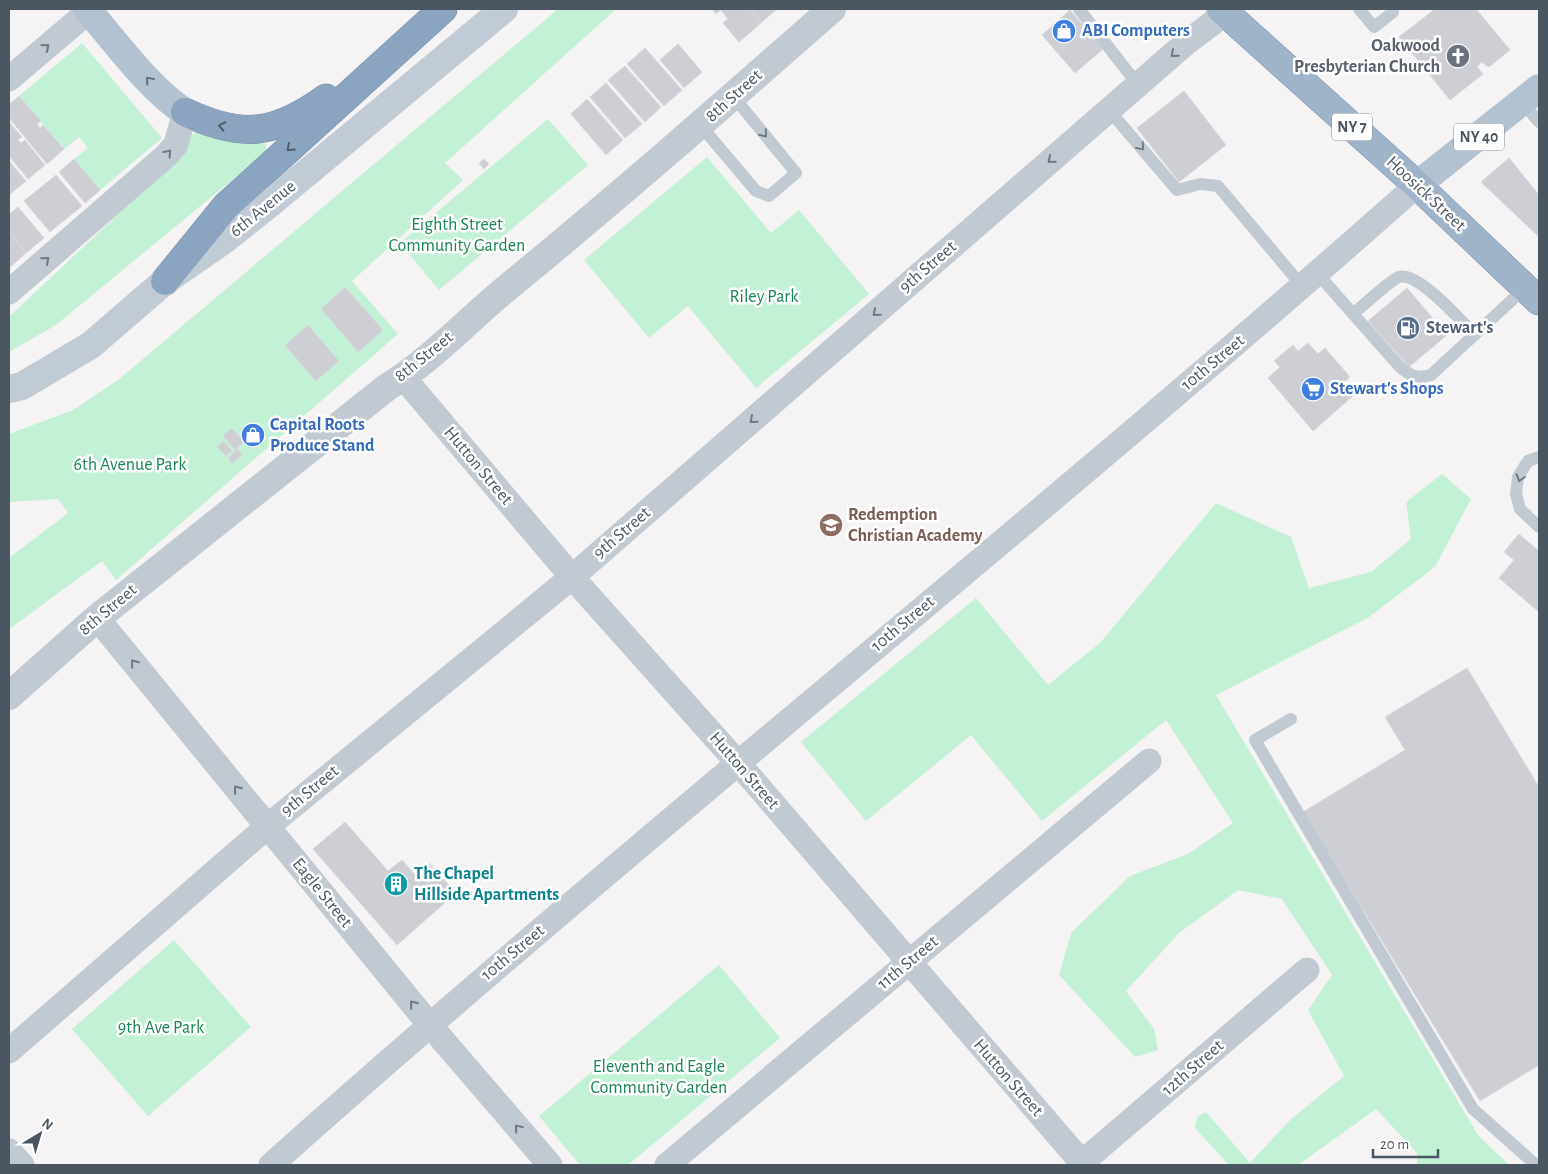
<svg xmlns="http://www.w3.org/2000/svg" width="1548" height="1174" font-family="'Alegreya Sans',sans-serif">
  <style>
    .green { fill: #c3f1d5 }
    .building { fill: #cdcfd5; stroke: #d7d9de }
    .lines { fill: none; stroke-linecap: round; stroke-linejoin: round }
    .trunk-casing { stroke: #7690ad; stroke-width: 29 }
    .motorway-casing { stroke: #7690ad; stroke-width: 29 }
    .service { stroke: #c1cad2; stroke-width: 12 }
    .minor { stroke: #c1cad2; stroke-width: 25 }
    .tertiary { stroke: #c1cad2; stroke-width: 28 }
    .secondary { stroke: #c1cbd6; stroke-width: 28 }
    .primary { stroke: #b3c2d1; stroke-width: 28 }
    .trunk { stroke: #9fb4c9; stroke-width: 28 }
    .motorway { stroke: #8ba5c1; stroke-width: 28 }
    .oneway { stroke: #6e7983 }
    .oneway2 { stroke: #64717d }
    .oneway3 { stroke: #505e6b }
    .labels { text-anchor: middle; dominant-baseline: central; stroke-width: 5; stroke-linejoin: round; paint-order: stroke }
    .shield { fill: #fff; stroke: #808990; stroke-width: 1 }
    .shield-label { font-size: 16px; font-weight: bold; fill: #4a5661 }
    .shop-label { font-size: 18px; font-weight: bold; fill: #366cbe; stroke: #fff; text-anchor: start }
    .worship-label { font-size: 18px; font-weight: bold; fill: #5b616d; stroke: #fff; text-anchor: end }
    .street-label { font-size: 18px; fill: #4a5661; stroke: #fff }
    .park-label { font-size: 18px; fill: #17864f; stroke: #fff }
    .service-label { font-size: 18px; font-weight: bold; fill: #4e5e75; stroke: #fff; text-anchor: start }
    .education-label { font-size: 18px; font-weight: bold; fill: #785e54; stroke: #fff; text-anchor: start }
    .culture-label { font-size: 18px; font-weight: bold; fill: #0d838f; stroke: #fff; text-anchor: start }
  </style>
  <rect width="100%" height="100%" fill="#f5f3f3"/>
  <path class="green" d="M558,9H616L445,163L463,180L352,281L398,334L116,580L102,561L9,629V558L68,513L58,499L9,502V434L73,410L118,380Z
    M82,43L162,138L100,190L74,159L88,148L79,137L64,149L19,96Z
    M548,119L588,165L439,290L400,243Z
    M197,131C209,136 221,141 235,142C246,142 255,141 266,144V152L56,325L9,352V317L184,152L191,136Z
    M707,157L771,233L799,210L869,294L756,388L688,306L649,338L584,260Z
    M1442,474L1471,499L1435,567L1369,617L1216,695L1478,1135L1509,1165H1417V1153L1376,1109L1298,1165H1229L1195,1128L1197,1117L1206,1112L1250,1163L1290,1120L1344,1076L1308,1010L1332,975L1282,899L1238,890L1179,933L1126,991L1154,1029L1158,1050L1135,1057L1059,975L1071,933L1130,876L1188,854L1233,823L1166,720L1042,821L971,735L866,821L801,742L976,598L1048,685L1101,642L1216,503L1291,537L1309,588L1371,572L1411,539L1406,502Z
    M174,940L251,1027L148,1116L72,1029Z
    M719,965L780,1038L628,1165H580L539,1116Z"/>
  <path class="building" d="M712,9H750L762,22L739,42L723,23L728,19L721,10L716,14Z
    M750,9H777L762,22Z
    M1435,9H1476L1510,50L1489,67L1481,62L1477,67L1483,74L1450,100L1399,37Z
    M1070,10L1103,49L1075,73L1042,35Z
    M678,44L702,72L684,88L660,60Z
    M645,48L682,90L664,106L627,64Z
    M625,66L661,107L645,122L608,80Z
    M606,83L642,124L625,138L590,97Z
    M1184,91L1226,145L1179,182L1137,128Z
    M19,96L41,121L37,124L40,128L43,125L64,149L47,164L9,118V105Z
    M587,99L623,140L606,155L571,114Z
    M9,122L22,137L18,140L21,143L25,140L45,165L28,179L9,156Z
    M1509,158L1539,195V237L1481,182Z
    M74,159L100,190L85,203L59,172Z
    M484,159L489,164L484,169L479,163Z
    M9,161L26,181L9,195Z
    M56,175L82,206L50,232L24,201Z
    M18,207L44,238L26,253L9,232V214Z
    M9,232L26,253L9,268Z
    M345,287L383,330L358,352L321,309Z
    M1407,288L1447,335L1409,367L1368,321Z
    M308,325L339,361L316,381L285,345Z
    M1308,343L1318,354L1325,348L1350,377L1343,383L1354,395L1313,431L1268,378L1280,367L1274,361L1293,345L1298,351Z
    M232,428L244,442L235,450L223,436Z
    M223,441L232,451L226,456L217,447Z
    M237,449L242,455L232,463L228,458Z
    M1519,534L1539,551V612L1499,578L1514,560L1504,552Z
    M1467,668L1539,787V1065L1480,1101L1303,812L1405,750L1385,717Z
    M345,822L388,871L402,860L415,875L429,863L456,893L397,945L313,849Z"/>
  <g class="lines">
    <g class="trunk-casing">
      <path id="trunk" d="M1221,9L1417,185L1539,301"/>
    </g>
    <g class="motorway-casing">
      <path id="motorway" d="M185,112C242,139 275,135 326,98
        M165,281L226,206L443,9"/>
    </g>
    <path class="service" d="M1079,9L1138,85
      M1359,9L1374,27L1393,12
      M1522,102L1539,122
      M1109,110L1177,190L1200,184L1218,186L1302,286
      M701,126L756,191L769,196L796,173L733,96
      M1317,273L1399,366C1410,376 1417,379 1431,375L1525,288
      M1353,314C1363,306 1390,280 1399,277C1418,271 1461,321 1475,335
      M1539,457L1528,461L1518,477L1516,494L1520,509L1539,527
      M1291,719L1255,740L1473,1109L1536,1165"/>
    <path class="minor" d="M9,79L89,11
      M9,292L167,155L176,144L185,112
      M403,377L572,577L738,763L1084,1165
      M97,618L429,1024L550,1165
      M9,1051L268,826L572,577L1186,43L1231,9
      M9,1151L22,1165
      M271,1165C646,830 1041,519 1417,185
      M667,1165L1149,761
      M1079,1165L1307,970"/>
    <path class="tertiary" d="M9,696L97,618L386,388C430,361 468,320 508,287C618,197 725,103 832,9"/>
    <path class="secondary" d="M9,389L22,386L91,345L165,281L224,240L268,205L504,9"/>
    <path class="primary" d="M87,9C115,41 150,90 185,112
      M1417,185L1539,88"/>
    <use href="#trunk" class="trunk"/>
    <use href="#motorway" class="motorway"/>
  </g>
  <defs><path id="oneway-chevron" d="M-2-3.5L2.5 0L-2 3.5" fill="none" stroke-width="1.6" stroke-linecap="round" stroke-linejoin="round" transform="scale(1.25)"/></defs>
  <g class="oneway">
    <use href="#oneway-chevron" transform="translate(46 47) rotate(-40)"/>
    <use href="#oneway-chevron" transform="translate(1174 54) rotate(139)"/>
    <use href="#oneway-chevron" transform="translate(764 134) rotate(51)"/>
    <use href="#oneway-chevron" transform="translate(1141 147) rotate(50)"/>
    <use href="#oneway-chevron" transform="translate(168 153) rotate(-48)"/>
    <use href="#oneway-chevron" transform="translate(1051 160) rotate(139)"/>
    <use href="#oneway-chevron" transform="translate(46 260) rotate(-41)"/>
    <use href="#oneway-chevron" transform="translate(876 313) rotate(139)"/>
    <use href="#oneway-chevron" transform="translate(753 420) rotate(139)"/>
    <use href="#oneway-chevron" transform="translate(1520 478) rotate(108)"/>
    <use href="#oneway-chevron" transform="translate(134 663) rotate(-129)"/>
    <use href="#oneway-chevron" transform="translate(237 789) rotate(-129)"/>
    <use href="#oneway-chevron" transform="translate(413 1004) rotate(-129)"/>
    <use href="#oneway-chevron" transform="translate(518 1128) rotate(-130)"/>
  </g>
  <use class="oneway2" href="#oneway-chevron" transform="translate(149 80) rotate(-131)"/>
  <g class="oneway3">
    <use href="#oneway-chevron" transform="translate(222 126) rotate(-168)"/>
    <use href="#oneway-chevron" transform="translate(290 148) rotate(137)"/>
  </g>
  <defs>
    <g id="shop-disc" transform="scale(1.25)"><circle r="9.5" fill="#3f7fe0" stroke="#fff"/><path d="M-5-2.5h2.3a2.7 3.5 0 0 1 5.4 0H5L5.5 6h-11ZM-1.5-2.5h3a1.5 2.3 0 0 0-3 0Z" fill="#fff"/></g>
    <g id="church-disc" transform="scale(1.25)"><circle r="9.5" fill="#6b7280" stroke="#fff"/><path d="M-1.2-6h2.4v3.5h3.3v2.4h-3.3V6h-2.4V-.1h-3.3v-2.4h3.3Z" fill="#fff"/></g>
    <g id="fuel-disc" transform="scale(1.25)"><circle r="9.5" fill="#5c6f8a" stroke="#fff"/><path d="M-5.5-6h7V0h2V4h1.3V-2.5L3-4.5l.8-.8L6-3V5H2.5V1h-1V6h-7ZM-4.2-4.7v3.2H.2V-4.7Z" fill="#fff"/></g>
    <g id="supermarket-disc" transform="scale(1.25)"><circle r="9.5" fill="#3f7fe0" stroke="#fff"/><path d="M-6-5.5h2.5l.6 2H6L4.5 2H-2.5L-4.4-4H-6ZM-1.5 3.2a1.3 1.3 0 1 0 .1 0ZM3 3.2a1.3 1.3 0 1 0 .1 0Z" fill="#fff"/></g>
    <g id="school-disc" transform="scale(1.25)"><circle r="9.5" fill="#8d6e63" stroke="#fff"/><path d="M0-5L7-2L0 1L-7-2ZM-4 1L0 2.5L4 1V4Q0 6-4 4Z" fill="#fff"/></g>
    <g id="building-disc" transform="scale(1.25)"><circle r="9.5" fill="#0f9aa8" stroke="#fff"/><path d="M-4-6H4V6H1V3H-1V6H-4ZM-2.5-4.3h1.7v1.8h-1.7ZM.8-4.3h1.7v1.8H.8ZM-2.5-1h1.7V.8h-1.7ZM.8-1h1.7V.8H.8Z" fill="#fff"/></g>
  </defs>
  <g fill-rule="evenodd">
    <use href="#shop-disc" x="1064" y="31"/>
    <use href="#church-disc" x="1458" y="56"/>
    <use href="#fuel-disc" x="1408" y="328"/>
    <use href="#supermarket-disc" x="1313" y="389"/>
    <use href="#shop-disc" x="253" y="435"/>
    <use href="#school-disc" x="831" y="525"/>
    <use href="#building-disc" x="396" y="884"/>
  </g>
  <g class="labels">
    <g class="shield">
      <rect x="1332" y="113.5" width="40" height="27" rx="4"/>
      <rect x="1454" y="123.5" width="50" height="27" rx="4"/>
    </g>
    <g class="shield-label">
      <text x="1352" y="127">NY 7</text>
      <text x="1479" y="137">NY 40</text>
    </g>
    <g class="shop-label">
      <text x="1082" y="31">ABI Computers</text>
      <text x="1330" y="389">Stewart's Shops</text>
      <text x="270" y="425">Capital Roots<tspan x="270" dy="21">Produce Stand</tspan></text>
    </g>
    <g class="worship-label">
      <text x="1440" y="46">Oakwood<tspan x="1440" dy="21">Presbyterian Church</tspan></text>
    </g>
    <g class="street-label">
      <text transform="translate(734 96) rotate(-42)">8th Street</text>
      <text transform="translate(1426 194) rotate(43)">Hoosick Street</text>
      <text transform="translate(263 209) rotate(-39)">6th Avenue</text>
      <text transform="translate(928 267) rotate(-41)">9th Street</text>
      <text transform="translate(424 357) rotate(-39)">8th Street</text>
      <text transform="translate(1213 363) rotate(-40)">10th Street</text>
      <text transform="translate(478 466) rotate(50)">Hutton Street</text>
      <text transform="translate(622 533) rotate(-41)">9th Street</text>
      <text transform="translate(108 610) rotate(-40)">8th Street</text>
      <text transform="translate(903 624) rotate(-40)">10th Street</text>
      <text transform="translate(744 771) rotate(49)">Hutton Street</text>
      <text transform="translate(310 791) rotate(-40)">9th Street</text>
      <text transform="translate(322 893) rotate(51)">Eagle Street</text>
      <text transform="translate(513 953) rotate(-40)">10th Street</text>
      <text transform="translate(908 963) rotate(-40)">11th Street</text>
      <text transform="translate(1193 1068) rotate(-41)">12th Street</text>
      <text transform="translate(1008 1078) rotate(49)">Hutton Street</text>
    </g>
    <g class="park-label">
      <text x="457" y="225">Eighth Street<tspan x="457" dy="21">Community Garden</tspan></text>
      <text x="764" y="297">Riley Park</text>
      <text x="130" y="465">6th Avenue Park</text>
      <text x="161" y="1028">9th Ave Park</text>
      <text x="659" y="1067">Eleventh and Eagle<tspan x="659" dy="21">Community Garden</tspan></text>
    </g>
    <g class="service-label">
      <text x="1426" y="328">Stewart's</text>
    </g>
    <g class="education-label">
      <text x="848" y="515">Redemption<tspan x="848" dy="21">Christian Academy</tspan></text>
    </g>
    <g class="culture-label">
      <text x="414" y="874">The Chapel<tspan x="414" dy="21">Hillside Apartments</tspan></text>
    </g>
  </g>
  <rect width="1548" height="1174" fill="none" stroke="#4a5661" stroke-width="20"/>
  <g transform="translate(40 1134) rotate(38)" stroke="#ffffff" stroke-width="4" paint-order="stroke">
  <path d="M0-4L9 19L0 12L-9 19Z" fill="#4a5661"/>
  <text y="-8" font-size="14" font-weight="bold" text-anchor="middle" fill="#4a5661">N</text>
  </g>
  <path d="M1373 1149v8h65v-8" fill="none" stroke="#4a5661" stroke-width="2.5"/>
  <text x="1380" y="1149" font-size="15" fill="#4a5661" stroke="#ffffff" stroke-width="4" paint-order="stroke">20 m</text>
</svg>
